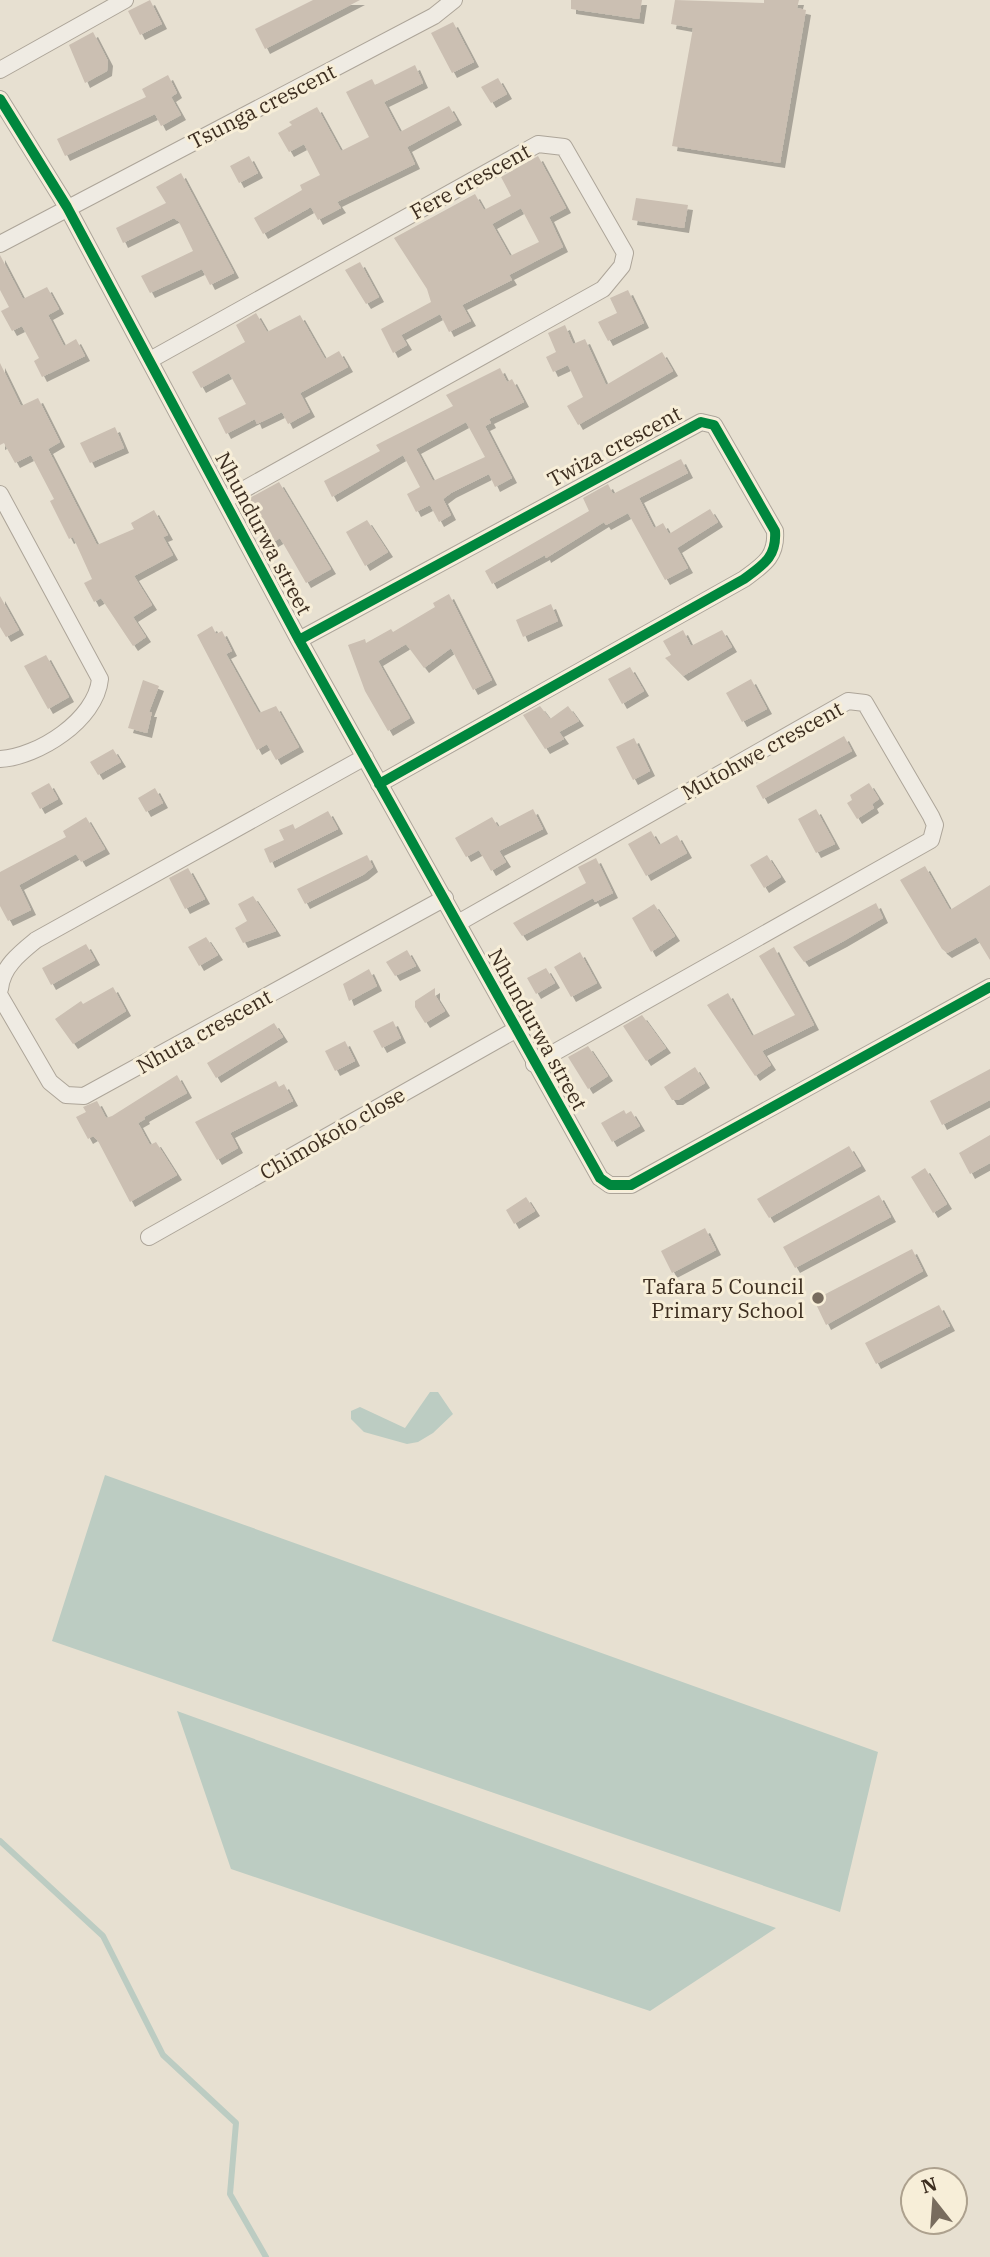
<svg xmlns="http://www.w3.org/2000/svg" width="990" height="2257" font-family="'IBM Plex Serif',serif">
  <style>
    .water { fill: #bcccc2 }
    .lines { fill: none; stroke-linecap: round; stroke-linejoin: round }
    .stream { stroke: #bcccc2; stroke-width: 6 }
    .building { fill: #cbbfb2; fill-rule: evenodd; filter: url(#shadow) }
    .street-casing { stroke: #ada599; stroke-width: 18 }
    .street { stroke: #efebe3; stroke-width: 16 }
    .cycleway-casing { stroke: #f7eed8; stroke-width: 15 }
    .cycleway { stroke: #00873e; stroke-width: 10 }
    .poi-dot { fill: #786c5e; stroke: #f7eed8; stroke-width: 2.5 }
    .labels { text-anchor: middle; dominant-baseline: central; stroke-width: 6; stroke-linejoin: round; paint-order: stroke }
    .street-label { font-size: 21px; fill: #3d2e20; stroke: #f7eed8 }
    .poi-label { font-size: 21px; fill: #3d2e20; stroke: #f7eed8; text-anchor: end }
  </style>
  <defs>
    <filter id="shadow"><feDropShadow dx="5" dy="5" stdDeviation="0" flood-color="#0004"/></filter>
  </defs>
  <rect width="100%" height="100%" fill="#e7e0d1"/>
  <path class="water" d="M430,1392H438L453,1414L433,1433L418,1442L407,1444L364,1432L351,1419V1411L360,1407L405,1428Z
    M105,1475L878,1752L840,1912L52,1641Z
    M177,1711L776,1928L650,2011L231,1869Z"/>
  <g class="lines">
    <path class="stream" d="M0,1841L103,1936L163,2055L236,2123L230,2194L266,2257"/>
  </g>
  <path class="building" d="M150,0L162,24L140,35L128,11Z
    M313,0H360L265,49L255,29Z
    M571,0H642L639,19L571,9Z
    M675,0L764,3V0H799L797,8L806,10L780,163L672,146L693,28L671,24Z
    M453,22L474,62L452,73L431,33Z
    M93,32L108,61L107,71L85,83L69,45Z
    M415,65L423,83L384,102L400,132L449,106L457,120L407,147L415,164L337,202L341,208L318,220L311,207L263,234L254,218L302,190L300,185L320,175L304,144L289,152L278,133L292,125L289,122L317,107L341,151L369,137L346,92L372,79L375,85Z
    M168,75L177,93L171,97L181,115L161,126L155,114L65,156L57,139L146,97L142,89Z
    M498,78L507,94L491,103L481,87Z
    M249,156L258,173L239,183L230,166Z
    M538,156L566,208L549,217L563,247L509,275L512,280L462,305L471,321L449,332L440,314L401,335L407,345L393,353L381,329L431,302L427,289L394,238L475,194L484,210L511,196L501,177ZM521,208L539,242L510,256L492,224Z
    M181,173L234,273L210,285L202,269L150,293L141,276L193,251L179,222L174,218L123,243L116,228L166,203L156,187Z
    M636,198L688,205L684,228L632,220Z
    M0,255L23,299L47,287L59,309L48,315L64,346L76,339L85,356L42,377L34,361L39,358L22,326L12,331L1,311L9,307L0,290Z
    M360,262L379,297L366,304L345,270Z
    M628,290L644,323L608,341L598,322L617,313L610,298Z
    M256,313L267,332L300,315L325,359L339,351L348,367L300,393L310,412L288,424L282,412L257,424L255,419L226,434L218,418L246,404L229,373L201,388L192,372L245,342L236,325Z
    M565,325L573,344L585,339L606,385L662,352L673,371L578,425L567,406L583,397L568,365L553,372L546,357L556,352L548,333Z
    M0,363L21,406L38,398L60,442L48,449L97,545L134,529L131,523L154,510L168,535L163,537L173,555L134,576L152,605L133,617L146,637L133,646L101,598L94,602L84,583L92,579L73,537L69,539L50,501L54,499L31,455L15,463L4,443L0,445Z
    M500,368L507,382L512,379L524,402L489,419L491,423L485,426L512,478L495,487L489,474L451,493L443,499L451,515L439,522L430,505L416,512L407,494L420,487L403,455L332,497L324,481L380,451L376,445L453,406L446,395ZM466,422L485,457L433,481L416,449Z
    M115,427L124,448L90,463L80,443Z
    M681,459L688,473L639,498L654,528L663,523L669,534L710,509L718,522L677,548L688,568L665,580L628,513L606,525L604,522L546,558L545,555L492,584L485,571L589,511L583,498L608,484L613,494Z
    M279,482L331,569L306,583L280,538L270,544L246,500Z
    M367,520L388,552L365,566L346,532Z
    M449,594L492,680L473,690L451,648L424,668L406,644L378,661L410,718L388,731L365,691L348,645L365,639L366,643L391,629L393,632L435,607L433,603Z
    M0,596L19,630L6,637L0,627Z
    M551,604L558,621L523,637L516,620Z
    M212,626L216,634L222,631L232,651L226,654L259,713L276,706L299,747L276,760L267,744L257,750L197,635Z
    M683,630L691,646L722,630L732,647L683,676L665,658L671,655L663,641Z
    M46,655L69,697L48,709L24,666Z
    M630,667L644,691L622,704L608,679Z
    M751,679L767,709L742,722L726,693Z
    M143,680L159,686L149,712H152L147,733L128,728Z
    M540,706L550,719L568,706L579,721L559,732L564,739L545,749L523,715Z
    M844,736L852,751L763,799L756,786Z
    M634,738L650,771L633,780L616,747Z
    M113,749L121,762L98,775L90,762Z
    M49,783L58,799L40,809L31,793Z
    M869,783L879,799L872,804L874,808L857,819L847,803L852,800L850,795Z
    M155,788L163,803L146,812L138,798Z
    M533,809L543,829L499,851L506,862L491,871L479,850L466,857L455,838L492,817L498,827Z
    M816,809L835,844L816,853L798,819Z
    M328,811L338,829L270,863L264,849L284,840L279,830L293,824L295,829Z
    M86,817L105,849L81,862L76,854L19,885L31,910L8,921L0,906V872L66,837L63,831Z
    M651,831L659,845L677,835L687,853L646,876L628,844Z
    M367,855L373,867L363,875L305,904L297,889Z
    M767,855L781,877L764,888L750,865Z
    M596,858L613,893L595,902L593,898L522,936L513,923L586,883L578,867Z
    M925,866L950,910L990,885V960L976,937L947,953L942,949L900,880Z
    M188,868L205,899L185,909L169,878Z
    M253,896L276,931L243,943L235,928L247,921L238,904Z
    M876,903L883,918L842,942L804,962L793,947Z
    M654,904L675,936L651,952L632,918Z
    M206,937L218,955L199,966L188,947Z
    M86,944L95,960L51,985L42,968Z
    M774,947L814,1025L762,1051L771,1065L755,1076L707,1005L728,993L752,1036L795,1015L759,956Z
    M407,950L416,966L395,976L386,962Z
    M580,952L597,983L571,997L554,967Z
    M546,968L555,983L536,994L527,978Z
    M369,969L377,986L349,1001L343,984Z
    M113,987L126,1011L73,1044L55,1019L81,1001L83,1004Z
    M435,988V995L445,1011L425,1023L415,1007V1001Z
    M642,1015L666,1048L646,1061L623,1026Z
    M393,1021L401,1038L382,1048L373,1031Z
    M274,1023L283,1037L216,1078L207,1063Z
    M345,1041L355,1061L335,1071L325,1051Z
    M588,1046L608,1076L588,1089L568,1057Z
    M695,1067L705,1083L678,1100H672L664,1087Z
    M990,1069V1100L942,1125L930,1101Z
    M177,1075L187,1093L144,1117L145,1119L138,1123L150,1145L156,1142L177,1175L130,1202L98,1141L93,1136L88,1139L76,1117L86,1112L83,1107L97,1101L106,1118L112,1116Z
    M276,1081L279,1087L284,1084L293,1101L230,1133L238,1148L217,1160L195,1122Z
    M624,1110L626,1114L631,1111L640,1126L612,1142L601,1123Z
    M990,1135V1163L970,1174L959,1153Z
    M849,1146L861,1166L769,1218L757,1199Z
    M925,1168L947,1204L933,1213L911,1177Z
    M879,1195L891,1217L795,1268L783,1247Z
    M526,1197L535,1211L514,1224L506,1210Z
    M705,1228L716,1250L672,1273L661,1251Z
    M912,1249L923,1271L826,1325L814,1300Z
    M939,1305L950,1326L876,1364L865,1343Z"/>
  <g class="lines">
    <g class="street-casing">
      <path id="street" d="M0,70L125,0
        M0,99L67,207L299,640L600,1178L610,1185H631L990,987
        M0,244L434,16L454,0
        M150,360L538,144L564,147L625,253L622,266L603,289L225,500
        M0,494L100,679C96,720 38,757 0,759
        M299,640L701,422L714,425L775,531C777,557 763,565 744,579L379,784
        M458,923L848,701L865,703L931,816L935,825L931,840L534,1064
        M0,989C2,967 20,953 36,940L365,757
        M0,996L50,1082L66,1095L84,1096L445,898
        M149,1237L515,1030"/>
    </g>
    <use href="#street" class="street"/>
    <g class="cycleway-casing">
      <path id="cycleway" d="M0,99L67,207L299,640L600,1178L610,1185H631L990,987
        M299,640L701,422L714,425L775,531C777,557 763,565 744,579L379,784"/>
    </g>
    <use href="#cycleway" class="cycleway"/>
  </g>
  <circle class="poi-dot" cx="818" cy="1298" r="7"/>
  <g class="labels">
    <g class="street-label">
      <text transform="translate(262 106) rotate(-27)">Tsunga crescent</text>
      <text transform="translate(470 181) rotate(-29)">Fere crescent</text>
      <text transform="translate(614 446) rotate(-28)">Twiza crescent</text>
      <text transform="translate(264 533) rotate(62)">Nhundurwa street</text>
      <text transform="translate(762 750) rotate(-29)">Mutohwe crescent</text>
      <text transform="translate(538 1029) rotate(61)">Nhundurwa street</text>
      <text transform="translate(204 1031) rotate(-29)">Nhuta crescent</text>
      <text transform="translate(332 1133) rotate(-30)">Chimokoto close</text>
    </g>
    <g class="poi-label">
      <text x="804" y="1286">Tafara 5 Council<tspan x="804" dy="24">Primary School</tspan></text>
    </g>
  </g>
  <g transform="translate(934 2201) rotate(343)"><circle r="33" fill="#f7eed8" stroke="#ada18e" stroke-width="2"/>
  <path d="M0-5L12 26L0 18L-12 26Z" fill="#786c5e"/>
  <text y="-10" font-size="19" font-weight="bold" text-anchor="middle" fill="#3d2e20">N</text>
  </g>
</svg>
